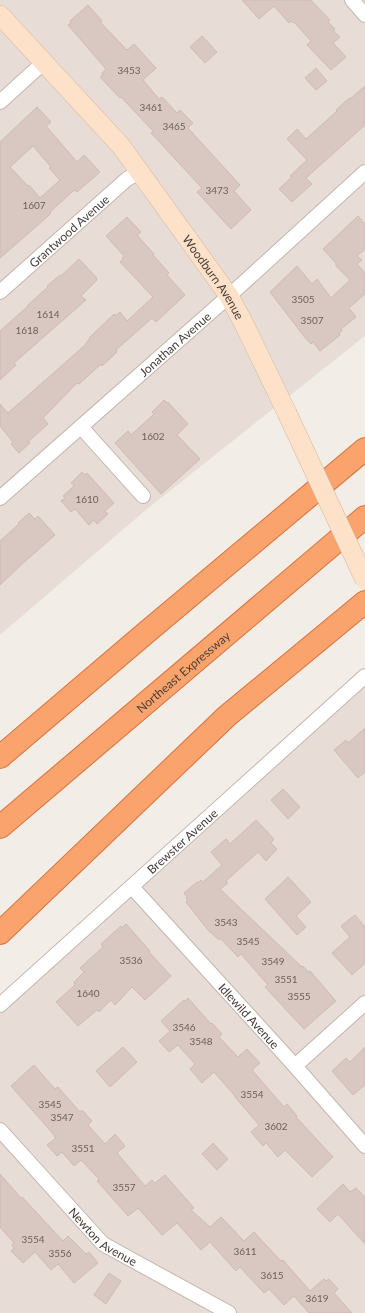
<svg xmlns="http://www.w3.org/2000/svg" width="365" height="1313" font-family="Lato,sans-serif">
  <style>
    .residential { fill: #e7ddd6 }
    .building { fill: #d8c8c1; stroke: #cfbbb1; fill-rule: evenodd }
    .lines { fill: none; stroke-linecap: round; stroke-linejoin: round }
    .street-casing { stroke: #c2b5ae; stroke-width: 16 }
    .secondary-casing { stroke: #d5b59b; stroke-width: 20 }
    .highway-casing { stroke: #d9733c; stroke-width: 24 }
    .street { stroke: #fff; stroke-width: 14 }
    .secondary { stroke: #fde1c8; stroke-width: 19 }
    .highway { stroke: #faa36d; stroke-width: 22 }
    .secondary-bridge-casing { stroke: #d5b59b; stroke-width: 20; stroke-linecap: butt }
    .secondary-bridge { stroke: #fde1c8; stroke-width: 19 }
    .labels { text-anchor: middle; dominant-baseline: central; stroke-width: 3; stroke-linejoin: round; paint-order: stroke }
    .number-label { font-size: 10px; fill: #6b5f5a }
    .street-label { font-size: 12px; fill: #473c37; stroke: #fff }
  </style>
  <rect width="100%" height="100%" fill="#f3ede8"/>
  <path class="residential" d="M0,0H365V336L147,509L0,635Z
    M365,676V1313H0V1005Z"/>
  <path class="building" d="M242,0H311L330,20L328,22L335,29L333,30L340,37L333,43L346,57L331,70L307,45L311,41L294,22L293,23L291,21L289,23L274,6L259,19Z
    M88,5L102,21L100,22L127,50L134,44L156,68L143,80L159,99L162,97L177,113L180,110L193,123L188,128L240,185L234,191L251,210L231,229L197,192L202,188L151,133L153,131L121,97L120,98L100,77L103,75L102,73L106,69L68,25L71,23L70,21Z
    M202,36L217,52L205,63L190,47Z
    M316,68L327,81L316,90L305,78Z
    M365,86V125L306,178L312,184L292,202L279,189L292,177L290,176L307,160L287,139L297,129L306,139L337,111L336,110L347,100L350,98V99Z
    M37,107L51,122L46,126L77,162L84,155L100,172L77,192L75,190L72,192L50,212L51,213L46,218L0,258V142ZM33,146L51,167L49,168L60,180L40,198L29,185L28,186L10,167Z
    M358,216L365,224V249L357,256L362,260L357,264L365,273V294L349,308L356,317L341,329L342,331L339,333L340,335L320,351L313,342L311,344L306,339L270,292L297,266L312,284L317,279L331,298L350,280L336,266V263L323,249Z
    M127,217L141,232L137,235L154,254L153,255L169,273L167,275L185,295L156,322L152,318L116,350L117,352L102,366L101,364L79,384L77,383L43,418L48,424L28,442L30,443L19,453L11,444L13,442L0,426V404L8,413L84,346L90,338H89L114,314L115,316L120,312L127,321L153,297L120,262L123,259L122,258L124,256L106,236Z
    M79,259L97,278L96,279L97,280L81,296L86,300L14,363L16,365L0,380V331L28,306V305L48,287L47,286L60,275L61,276Z
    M164,400L167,403L168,402L188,424L177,435L200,459L161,494L115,443L128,431L131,435L154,414L152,412Z
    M82,472L85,475L87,473L114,503L105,511L108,514L97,524L94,520L89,525L75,509L71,512L61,501L65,498L63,496L74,486L71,483Z
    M29,513L35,519L38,516L55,535L21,565L0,585V541L19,524L18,523Z
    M365,728V772L358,778L334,750L346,740L348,743Z
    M283,789L300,807L288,819L271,800Z
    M256,820L274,839L271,843L277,849L266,861L258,852L226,881L228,883L220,889L302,967L303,966L308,972L310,971L336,1001L304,1029L265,987L268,985L241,954L238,957L220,938L219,940L208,930L186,902L188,901L186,898L187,897L184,893L197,882L198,883L201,880L203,882L222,865L211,852L226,839L230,844Z
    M288,877L311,902L296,916L306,927L297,935L265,899Z
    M355,915L365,927V963L352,975L332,953L350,937L341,926Z
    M126,924L150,951L149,952L171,976L145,1000L132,987L115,1005L111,1000L99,1012L97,1010L78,1026L56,1002L75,985L74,982L84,972L80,968L103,947L101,944L121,926L122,928Z
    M188,998L211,1024L212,1023L222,1034L219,1037L238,1057L247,1049L260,1063L252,1070L284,1107L287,1104L297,1116L296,1117L333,1157L312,1177L285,1150L278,1157L266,1143L263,1146L251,1132L259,1125L235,1097V1096L214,1072L202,1083L190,1069L195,1064L178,1045L169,1052L159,1041L170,1031L161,1021L184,1000L185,1002Z
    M123,1047L137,1062L110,1087L96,1071Z
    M365,1047V1085L353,1095L332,1071L346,1058L350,1062Z
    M34,1065L55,1089L58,1087L80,1112L82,1110L92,1121L88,1125L105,1144L115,1134L125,1146L117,1153L145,1186L152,1180L155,1183L165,1175L194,1208L191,1210L210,1227L221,1217L244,1241L254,1232L281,1261L283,1260L310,1291L324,1279L326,1281L329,1279L338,1289L334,1293L352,1313H309L294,1296L284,1305L269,1289L264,1293L240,1267L236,1271L210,1242L201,1250L177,1223L162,1235L138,1208L128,1216L97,1181L99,1179L81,1160L74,1166L62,1152L57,1156L47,1145L56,1138L54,1136V1135L11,1086Z
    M213,1143L228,1159L217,1170L202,1154Z
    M0,1174L21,1198L22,1197L63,1241L68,1236L86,1254L89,1252L98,1263L74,1283L58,1264L51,1270L35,1252L23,1263L11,1251L14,1248L12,1245L14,1243L0,1227Z
    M343,1184L350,1192L356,1188L365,1197V1244L338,1214L330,1222L317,1209Z
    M109,1273L121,1281L106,1304L94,1295Z"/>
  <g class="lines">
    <g class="street-casing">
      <g id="street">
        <path d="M352,0L365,15"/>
        <path d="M0,102L43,63"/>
        <path id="s1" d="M0,292L127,179L140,172"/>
        <path d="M81,427L143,496"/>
        <path id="s2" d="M0,498L229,296L365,172"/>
        <path id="s3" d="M132,887L295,1066L365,1146"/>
        <path id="s4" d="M0,1005L365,676"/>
        <path d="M295,1066L365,1003"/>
        <path id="s5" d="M0,1130L103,1244L229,1313"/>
      </g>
    </g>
    <g class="secondary-casing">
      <g id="secondary">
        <path id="s6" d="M0,15L121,146L229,296L244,324L287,413"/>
      </g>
    </g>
    <g class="highway-casing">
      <g id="highway">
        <path d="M0,757L148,631L365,449"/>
        <path id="s7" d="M0,827L365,517"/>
        <path d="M0,933L227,716L365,602"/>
      </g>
    </g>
    <use href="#street" class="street"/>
    <use href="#secondary" class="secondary"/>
    <use href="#highway" class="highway"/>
    <g class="secondary-bridge-casing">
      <path id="secondary-bridge" d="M287,413L365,580"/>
    </g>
    <use href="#secondary-bridge" class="secondary-bridge"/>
  </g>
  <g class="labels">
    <g class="number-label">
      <text x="129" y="70">3453</text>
      <text x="151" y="107">3461</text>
      <text x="174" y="126">3465</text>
      <text x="217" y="190">3473</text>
      <text x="34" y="205">1607</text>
      <text x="303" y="299">3505</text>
      <text x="48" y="314">1614</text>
      <text x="312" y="320">3507</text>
      <text x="27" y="330">1618</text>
      <text x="153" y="436">1602</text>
      <text x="87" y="499">1610</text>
      <text x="226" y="922">3543</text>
      <text x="248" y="941">3545</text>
      <text x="131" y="960">3536</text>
      <text x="273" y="961">3549</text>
      <text x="286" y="979">3551</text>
      <text x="88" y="993">1640</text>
      <text x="299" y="996">3555</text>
      <text x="184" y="1027">3546</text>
      <text x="201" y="1041">3548</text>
      <text x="252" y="1094">3554</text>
      <text x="50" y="1104">3545</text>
      <text x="62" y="1117">3547</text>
      <text x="276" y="1126">3602</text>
      <text x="83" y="1148">3551</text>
      <text x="124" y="1187">3557</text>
      <text x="33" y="1239">3554</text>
      <text x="245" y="1251">3611</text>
      <text x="60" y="1253">3556</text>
      <text x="272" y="1275">3615</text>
      <text x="317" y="1298">3619</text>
    </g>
    <g class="street-label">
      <text stroke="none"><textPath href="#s1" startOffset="92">Grantwood Avenue</textPath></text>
      <text stroke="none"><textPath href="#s6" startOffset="339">Woodburn Avenue</textPath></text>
      <text stroke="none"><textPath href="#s2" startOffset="233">Jonathan Avenue</textPath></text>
      <text stroke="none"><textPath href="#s7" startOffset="240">Northeast Expressway</textPath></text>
      <text stroke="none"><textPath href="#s4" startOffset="245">Brewster Avenue</textPath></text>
      <text stroke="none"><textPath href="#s3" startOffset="174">Idlewild Avenue</textPath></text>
      <text stroke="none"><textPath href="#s5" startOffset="149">Newton Avenue</textPath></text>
    </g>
  </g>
</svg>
